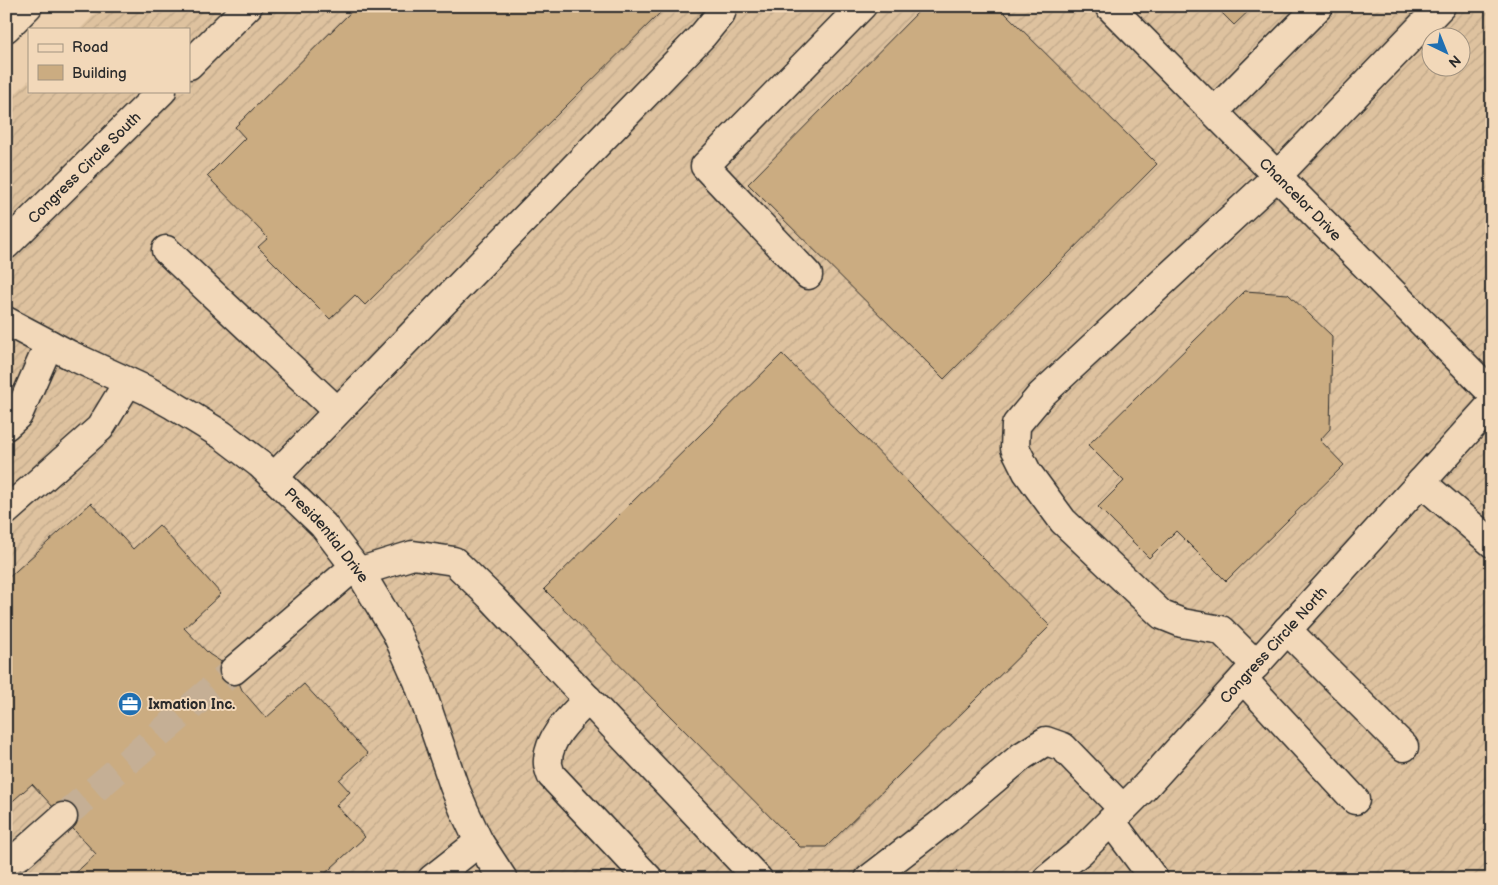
<svg xmlns="http://www.w3.org/2000/svg" width="1498" height="885" font-family="'Balsamiq Sans',sans-serif">
  <style>
    .industrial { fill: url(#industrial-furrows); fill-rule: evenodd }
    .building { fill: #cbac81; stroke: #2b2b2b }
    .lines { fill: none; stroke-linecap: round; stroke-linejoin: round }
    .minor-tunnel { stroke: #c5af95; stroke-width: 28; stroke-dasharray: 28 14; stroke-linecap: butt }
    .minor-casing { stroke: #2b2b2b; stroke-width: 31 }
    .minor { stroke: #f2d8b9; stroke-width: 28 }
    .labels { text-anchor: middle; dominant-baseline: central; stroke-width: 4; stroke-linejoin: round; paint-order: stroke }
    .street-label { font-size: 15px; fill: #2b2b2b; stroke: #f2d8b9 }
    .poi-label { font-size: 15px; font-weight: bold; fill: #2b2b2b; stroke: #f2d8b9; text-anchor: start }
  </style>
  <defs>
    <pattern id="industrial-furrows" width="10" height="10" patternUnits="userSpaceOnUse" patternTransform="scale(1.25)"><rect width="10" height="10" fill="#dec29f"/><path d="M-1 1l2-2M0 10L10 0M9 11l2-2" fill="none" stroke="#bfa789"/></pattern>
  </defs>
  <rect width="100%" height="100%" fill="#ecd0af"/>
  <filter id="ink" filterUnits="userSpaceOnUse"><feTurbulence type="fractalNoise" baseFrequency=".02" numOctaves="2"/><feDisplacementMap in="SourceGraphic" scale="10" xChannelSelector="R" yChannelSelector="G"/><feConvolveMatrix kernelMatrix="1 2 1 2 8 2 1 2 1" color-interpolation-filters="sRGB"/></filter>
  <g filter="url(#ink)">
    <path class="industrial" d="M103,6H1492V879H6V103L29,80V91H189V29H80ZM1430,38H1460V68H1430Z"/>
    <path class="building" d="M357,6H667L365,305L355,295L330,319L258,247L268,238L207,176L245,138L235,127Z
      M924,6H998L1157,164L944,379L748,184Z
      M1215,6H1254L1234,25Z
      M1245,291L1288,294L1332,336L1330,429L1320,440L1344,465L1226,581L1176,531L1149,558L1098,507L1124,481L1088,445Z
      M782,354L1050,626L826,847H800L544,589Z
      M91,503L133,549L159,525L221,594L184,628L209,654L234,670L242,690L266,718L304,684L368,754L339,780L350,792L336,805L365,837L319,879H69L96,854L32,784L6,807V580Z"/>
    <g class="lines">
      <path class="minor-tunnel" d="M63,817L234,670"/>
      <g class="minor-casing">
        <g id="minor">
          <path id="s1" d="M1109,6L1492,393"/>
          <path d="M6,28L28,6"/>
          <path d="M189,65L248,6"/>
          <path d="M1214,112L1319,6"/>
          <path id="s2" d="M6,245L162,91"/>
          <path d="M166,250L337,411"/>
          <path d="M808,275L705,166L862,6"/>
          <path id="s3" d="M6,321L70,355L146,390L173,405L222,435L260,464L323,525L364,579L396,632L418,681L454,786L464,810L479,842L503,879"/>
          <path d="M6,426L18,415L49,344"/>
          <path d="M274,477L703,35L721,13L723,6"/>
          <path d="M1421,482L1492,543"/>
          <path d="M6,511L100,428L128,382"/>
          <path d="M358,572L413,555L454,561L492,598L758,879"/>
          <path d="M1287,630L1404,747"/>
          <path d="M1256,665L1221,630L1182,623L1162,615L1063,521L1027,472L1015,448L1016,425L1041,395L1277,176L1441,6"/>
          <path d="M234,670L354,567"/>
          <path d="M1243,679L1355,800"/>
          <path d="M588,699C572,716 549,736 548,760C547,765 550,771 551,775L649,879"/>
          <path d="M1111,821L1154,879"/>
          <path d="M6,860L20,855L63,817"/>
          <path d="M432,879L479,842"/>
          <path d="M869,879L947,819L1022,756L1046,741L1063,747L1123,809"/>
          <path id="s4" d="M1047,879L1080,852L1143,789L1492,404"/>
        </g>
      </g>
      <use href="#minor" class="minor"/>
    </g>
  </g>
  <defs>
    <g id="office-disc" transform="scale(1.25)"><circle r="9.5" fill="#1f6fb2" stroke="#f2d8b9"/><path d="M-6-3h4V-5.5h4V-3h4V5H-6ZM-1-4.5V-3h2v-1.5ZM-6 0V1H6V0Z" fill="#fff"/></g>
  </defs>
  <g fill-rule="evenodd">
    <use href="#office-disc" x="130" y="704"/>
  </g>
  <g class="labels">
    <g class="street-label">
      <text stroke="none"><textPath href="#s2" startOffset="110">Congress Circle South</textPath></text>
      <text stroke="none"><textPath href="#s1" startOffset="272">Chancelor Drive</textPath></text>
      <text stroke="none"><textPath href="#s3" startOffset="390">Presidential Drive</textPath></text>
      <text stroke="none"><textPath href="#s4" startOffset="326">Congress Circle North</textPath></text>
    </g>
    <g class="poi-label">
      <text x="148" y="704">Ixmation Inc.</text>
    </g>
  </g>
  <rect width="1498" height="885" fill="none" stroke="#f2d8b9" stroke-width="25"/>
  <rect x="12" y="12" width="1473" height="860" fill="none" stroke="#2b2b2b" stroke-width="2" filter="url(#ink)"/>
  <rect x="28" y="28" width="162" height="65" fill="#f2d8b9" stroke="#a29380"/>
  <rect x="38" y="44" width="25" height="8" fill="#f2d8b9" stroke="#a29380"/>
  <text x="72" y="52" font-size="15" fill="#2b2b2b">Road</text>
  <rect x="38" y="65" width="25" height="15" fill="#cbac81" stroke="#a29380"/>
  <text x="72" y="78" font-size="15" fill="#2b2b2b">Building</text>
  <g transform="translate(1446 52) rotate(137)"><circle r="24" fill="#f2d8b9" stroke="#a29380"/>
  <path d="M0-4L9 19L0 12L-9 19Z" fill="#1f6fb2"/>
  <text y="-8" font-size="14" font-weight="bold" text-anchor="middle" fill="#2b2b2b">N</text>
  </g>
</svg>
